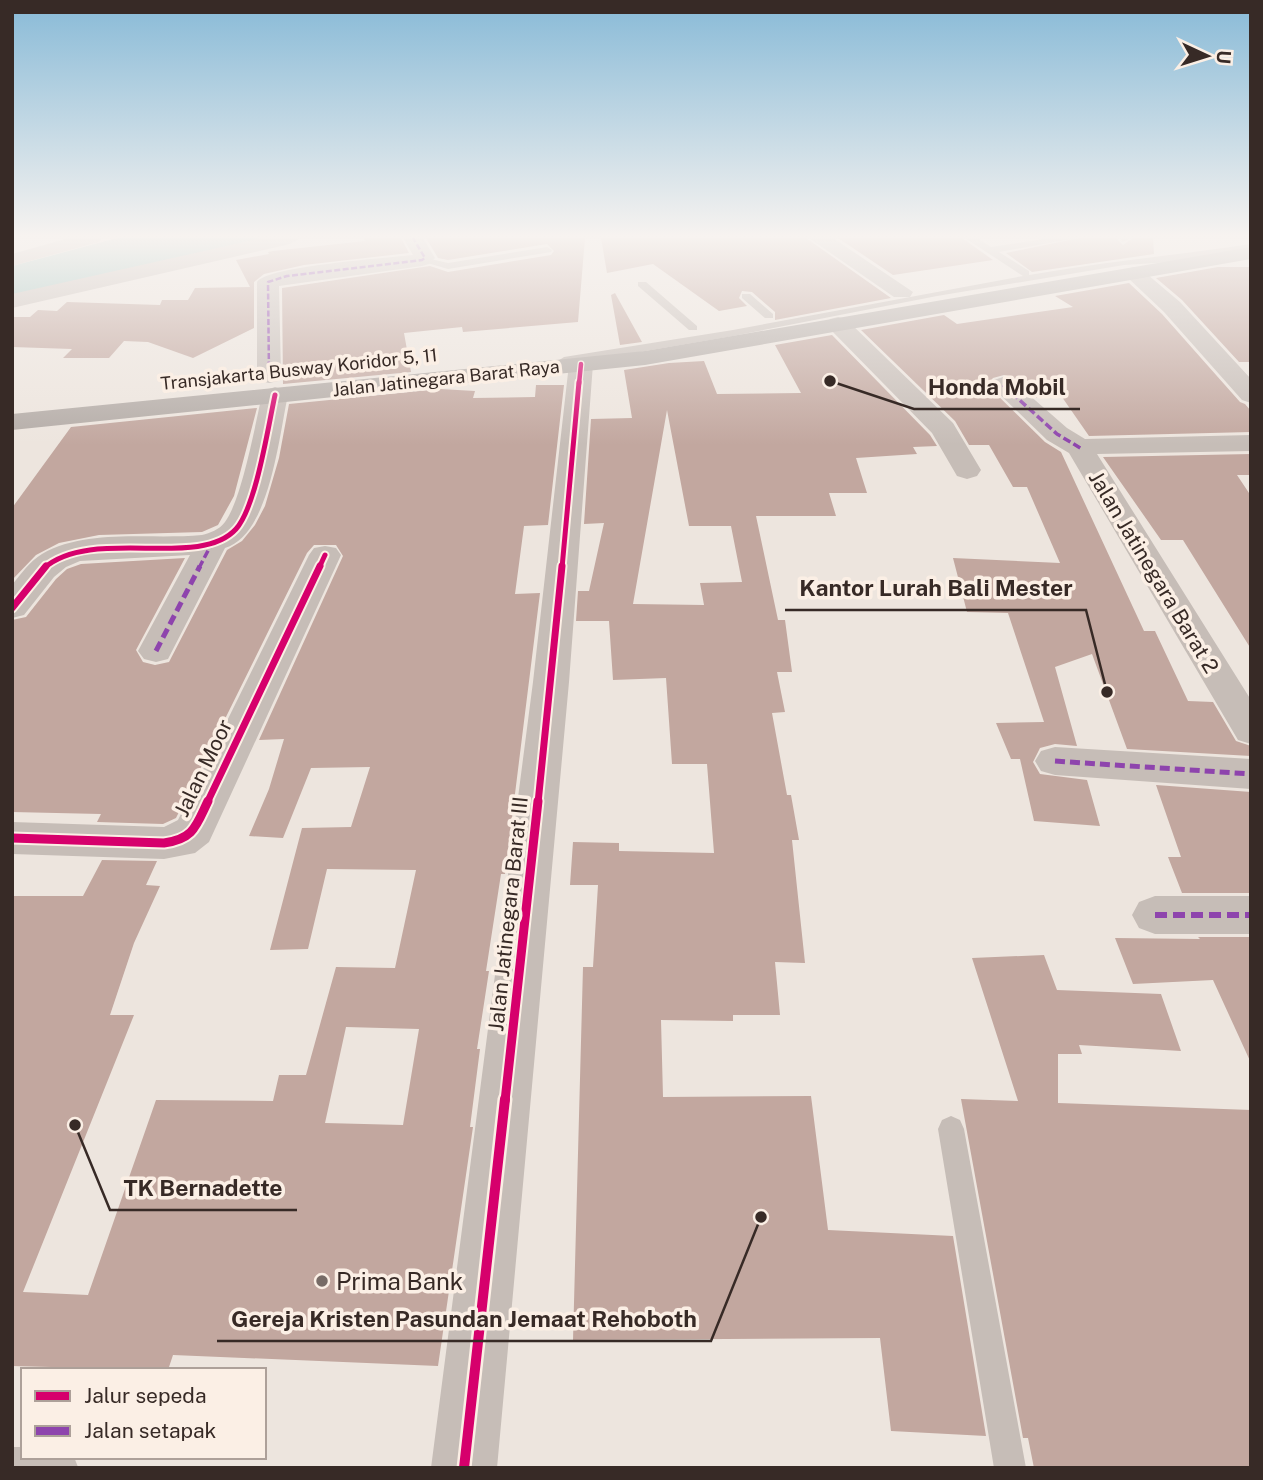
<svg xmlns="http://www.w3.org/2000/svg" width="1263" height="1480" font-family="'Public Sans',sans-serif">
  <style>
    .water { fill: #99c2be }
    .building { fill: #c2a79f; fill-rule: evenodd }
    .lines { fill: none; stroke-linecap: round; stroke-linejoin: round }
    .service { fill: #c6bdb7; fill-rule: evenodd }
    .minor { fill: #c6bdb7; fill-rule: evenodd }
    .tertiary { fill: #c6bdb7; fill-rule: evenodd }
    .primary { fill: #b4aca7; fill-rule: evenodd }
    .quiet-far3 { stroke: #8e44ad; stroke-width: 2.5; stroke-dasharray: 6 2.5; stroke-linecap: butt }
    .quiet-far2 { stroke: #8e44ad; stroke-width: 3.5; stroke-dasharray: 8 3.5; stroke-linecap: butt }
    .quiet-far1 { stroke: #8e44ad; stroke-width: 5; stroke-dasharray: 10 5; stroke-linecap: butt }
    .quiet { stroke: #8e44ad; stroke-width: 6; stroke-dasharray: 12 6; stroke-linecap: butt }
    .cycleway-far4-casing { stroke: #fbefe5; stroke-width: 7 }
    .cycleway-far3-casing { stroke: #fbefe5; stroke-width: 9 }
    .cycleway-far2-casing { stroke: #fbefe5; stroke-width: 11 }
    .cycleway-far1-casing { stroke: #fbefe5; stroke-width: 13 }
    .cycleway-casing { stroke: #fbefe5; stroke-width: 15 }
    .cycleway-far4 { stroke: #d6006c; stroke-width: 4.5 }
    .cycleway-far3 { stroke: #d6006c; stroke-width: 5 }
    .cycleway-far2 { stroke: #d6006c; stroke-width: 7 }
    .cycleway-far1 { stroke: #d6006c; stroke-width: 9 }
    .cycleway { stroke: #d6006c; stroke-width: 10 }
    .poi-dot { fill: #776b66; stroke: #fbefe5; stroke-width: 2.5 }
    .labels { text-anchor: middle; dominant-baseline: central; stroke-width: 7; stroke-linejoin: round; paint-order: stroke }
    .far-street-label { font-size: 18px; fill: #372a26; stroke: #fbefe5 }
    .street-label { font-size: 21px; fill: #372a26; stroke: #fbefe5 }
    .near-poi-label { font-size: 24px; fill: #372a26; stroke: #fbefe5; text-anchor: start }
    .leader { fill: none; stroke: #372a26; stroke-width: 2.5 }
    .callout-dot { fill: #372a26; stroke: #fbefe5; stroke-width: 2.5 }
    .callout-label { font-size: 23px; text-anchor: middle; font-weight: bold; fill: #372a26; stroke: #fbefe5; stroke-width: 7; stroke-linejoin: round; paint-order: stroke }
  </style>
  <rect width="100%" height="100%" fill="#ede5de"/>
  <path class="water" d="M117,238H263L12,298V266Z"/>
  <path class="building" d="M363,238H401L409,253L304,265L264,274L254,282V328L193,358L148,342L124,341L109,358H63L72,349L12,347V317H30L38,310L57,311L67,302L160,305L162,300H188L195,288L250,287L236,260L269,254L268,252L273,251L365,241Z
    M426,238H585L578,322L463,332L462,327L404,333L411,372L283,384L282,288L430,266L448,272L551,255L554,251L547,244L448,260L438,258Z
    M601,238H806L891,298L775,320V312L752,292L742,291L739,298L747,306L719,311L653,264L607,273Z
    M838,238H962L993,260L893,275Z
    M1079,238H1116L1123,245L1133,238H1153L1154,254L1032,272L1006,253Z
    M1218,267H1251V362H1239L1182,300L1156,278Z
    M1129,283L1162,314L1240,402L1245,404L1251,411V432L1089,436L1055,387L1037,398L1014,378L1004,375L993,378L987,385L1045,442L1061,452L1144,631H1155L1188,701L1213,702L1236,741L1251,746V756L1127,749L1092,654L1055,667L1077,746L1055,744L1040,748L1033,762L1040,774L1087,780L1100,826L1034,821L1020,759H1011L996,723L1044,722L1008,613L967,612L953,558L1060,563L1027,487H1013L989,445H969L955,421L861,330L944,315L957,324L1073,307L1055,296Z
    M615,293L642,342L620,345L611,295Z
    M832,335L930,435L937,446L913,447L917,454L856,458L867,493H829L836,516H756L778,620H785L792,672H777L785,712L772,713L787,795H791L799,840H792L805,963L775,962L780,1015H733V1021L661,1020L663,1097L811,1096L828,1230L953,1236L986,1436L891,1431L880,1338L573,1340L583,967H593L598,885H570L573,842L619,843V851L714,853L707,764H672L666,678L613,680L609,621H576L578,591H589L604,523L584,524L591,419L632,418L624,370L669,363L704,361L717,394L801,393L775,345ZM667,410L689,526H731L742,582L700,583L704,605L633,604Z
    M536,385H564L548,525L524,526L515,594L540,593L505,874H501L486,971H489L477,1049H480L470,1127H473L438,1366L173,1355L168,1370L12,1366V896H83L102,860L157,861L146,885L160,886L134,943L110,1015H134L23,1292L88,1295L156,1100L273,1101L279,1075H306L336,967L395,968L416,870L327,869L308,949L270,950L302,828L351,827L370,767L311,768L283,838L249,836L269,789L284,739L259,740L343,556L336,545H314L307,553L176,818L163,824L97,822L101,814L12,812V620L26,617L56,579L67,569L81,564L185,558L136,650L143,662L155,665L169,662L227,550L242,541L255,525L265,506L279,458L289,404L440,389L475,391L473,398L535,397ZM346,1027L419,1029L403,1125L325,1123Z
    M257,408L234,496L218,525L202,532L99,535L59,543L36,555L12,580V508L71,427Z
    M1251,454V475H1237L1251,496V649L1183,540H1161L1103,457Z
    M1156,785L1251,792V893H1182L1168,857H1181Z
    M1198,937H1251V1063L1213,980L1133,984L1115,938L1200,939Z
    M1044,955L1057,990L1161,994L1181,1051L1079,1045L1082,1054H1058V1103L1251,1110V1468H1034L1028,1438H1023L961,1099L1018,1101L972,958Z"/>
  <g class="lines">
    <path class="service" d="M965,238H977L991,247L1050,238H1077L999,252L1029,271V275C1103,262 1177,255 1251,244V250L1172,262L1124,265L937,296L733,336L564,365L558,361L564,357L733,330L1023,276Z
      M1119,238H1130L1123,242Z
      M547,247L552,250L551,252L448,269L417,260L422,257L448,263Z
      M638,282H646L697,326V330H689L638,286Z
      M742,294H750L773,314V318H765L742,298Z
      M951,1116L960,1120L964,1129L1026,1468H994L938,1129L942,1120Z
      M12,1447H23V1457H74L78,1467L12,1468Z"/>
    <path class="minor" d="M403,238H423L435,258L429,264L422,266L279,286L281,376L278,381L269,383L260,381L257,376V282C268,266 388,258 413,255Z
      M809,238H833L913,292L910,297H894Z
      M838,317L846,319L953,423L981,470L977,476L967,479L957,476L932,433L830,329L827,324L830,319Z
      M1003,377L1012,380L1067,428L1085,439L1251,435V451L1097,454L1251,700V744L1238,740L1069,453L1047,440L990,385L994,380Z
      M275,387L284,390L288,395C279,435 270,535 225,548L168,659L156,662L144,659L138,651L190,555L80,561L66,567L54,577L24,615L12,618V585C21,574 30,561 42,554C87,528 152,540 202,535C210,533 219,530 225,522C242,499 255,425 262,395L266,390Z
      M325,546L336,548L341,555L209,842L195,853L164,859L12,854V822L164,827L178,820L309,555L314,548Z
      M1055,747L1251,759V789L1055,775L1041,771L1035,761L1041,751Z
      M1155,896H1251V934H1155L1139,928L1132,915L1139,902Z"/>
    <path class="tertiary" d="M69,238H102L99,242L12,266V254Z
      M262,238H300L290,244L12,308V294Z
      M1134,267L1141,269L1180,302L1251,379V403L1242,400L1164,312L1127,277L1123,273L1127,269Z
      M581,357L590,359L593,364L569,682L497,1468H431L533,682L569,364L572,359Z"/>
    <path class="primary" d="M1251,247V259L645,365L12,430V414L645,351Z"/>
    <path class="quiet-far3" d="M269,376L268,282L287,276L422,260L425,258L413,238"/>
    <path class="quiet-far2" d="M1003,385L1057,434L1082,449
      M199,568L212,543"/>
    <path class="quiet-far1" d="M156,651L200,566
      M1055,761L1251,774"/>
    <path class="quiet" d="M1155,915H1251"/>
    <g class="cycleway-far4-casing">
      <path id="cycleway-far4" d="M579,384L581,364"/>
    </g>
    <g class="cycleway-far3-casing">
      <path id="cycleway-far3" d="M44,568C93,526 199,570 236,529C256,507 268,427 275,395
        M319,568L325,555
        M562,568L579,382"/>
    </g>
    <g class="cycleway-far2-casing">
      <path id="cycleway-far2" d="M12,608L46,566
        M207,803L320,566
        M538,803L562,566"/>
    </g>
    <g class="cycleway-far1-casing">
      <path id="cycleway-far1" d="M12,838L164,843C194,839 196,826 208,801
        M505,1101L538,801"/>
    </g>
    <g class="cycleway-casing">
      <path id="cycleway" d="M464,1468L505,1099"/>
    </g>
    <use href="#cycleway-far4" class="cycleway-far4"/>
    <use href="#cycleway-far3" class="cycleway-far3"/>
    <use href="#cycleway-far2" class="cycleway-far2"/>
    <use href="#cycleway-far1" class="cycleway-far1"/>
    <use href="#cycleway" class="cycleway"/>
  </g>
  <linearGradient id="sky" x2="0" y2="1"><stop stop-color="#88bad7"/><stop offset="0.53" stop-color="#f7f3f0"/><stop offset="1" stop-color="#f7f3f0" stop-opacity="0"/></linearGradient>
  <rect width="1263" height="445" fill="url(#sky)"/>
  <circle class="poi-dot" cx="322" cy="1281" r="7"/>
  <g class="labels">
    <g class="far-street-label">
      <text transform="translate(299 369) rotate(-6)">Transjakarta Busway Koridor 5, 11</text>
      <text transform="translate(446 378) rotate(-6)">Jalan Jatinegara Barat Raya</text>
    </g>
    <g class="street-label">
      <text transform="translate(1154 572) rotate(59)">Jalan Jatinegara Barat 2</text>
      <text transform="translate(203 768) rotate(-64)">Jalan Moor</text>
      <text transform="translate(508 914) rotate(-84)">Jalan Jatinegara Barat III</text>
    </g>
    <g class="near-poi-label">
      <text x="336" y="1281">Prima Bank</text>
    </g>
  </g>
  <path class="leader" d="M830 381L914 409H1080M1107 692L1086 610H785M75 1125L110 1210H297M761 1217L711 1341H217"/>
  <g class="callout-dot">
    <circle cx="830" cy="381" r="7"/>
    <circle cx="1107" cy="692" r="7"/>
    <circle cx="75" cy="1125" r="7"/>
    <circle cx="761" cy="1217" r="7"/>
  </g>
  <g class="callout-label">
    <text x="997" y="395">Honda Mobil</text>
    <text x="936" y="596">Kantor Lurah Bali Mester</text>
    <text x="203" y="1196">TK Bernadette</text>
    <text x="464" y="1327">Gereja Kristen Pasundan Jemaat Rehoboth</text>
  </g>
  <rect width="1263" height="1480" fill="none" stroke="#372a26" stroke-width="28"/>
  <rect x="21" y="1368" width="245" height="91" fill="#fbefe5" stroke="#ada099" stroke-width="2"/>
  <rect x="35" y="1391" width="35" height="10" fill="#d6006c" stroke="#ada099" stroke-width="2"/>
  <text x="84" y="1403" font-size="21" fill="#372a26">Jalur sepeda</text>
  <rect x="35" y="1426" width="35" height="10" fill="#8e44ad" stroke="#ada099" stroke-width="2"/>
  <text x="84" y="1438" font-size="21" fill="#372a26">Jalan setapak</text>
  <g transform="translate(1207 56) rotate(94)" stroke="#fbefe5" stroke-width="5" paint-order="stroke">
  <path d="M0-5L12 26L0 18L-12 26Z" fill="#372a26"/>
  <text y="-10" font-size="19" font-weight="bold" text-anchor="middle" fill="#372a26">U</text>
  </g>
</svg>
